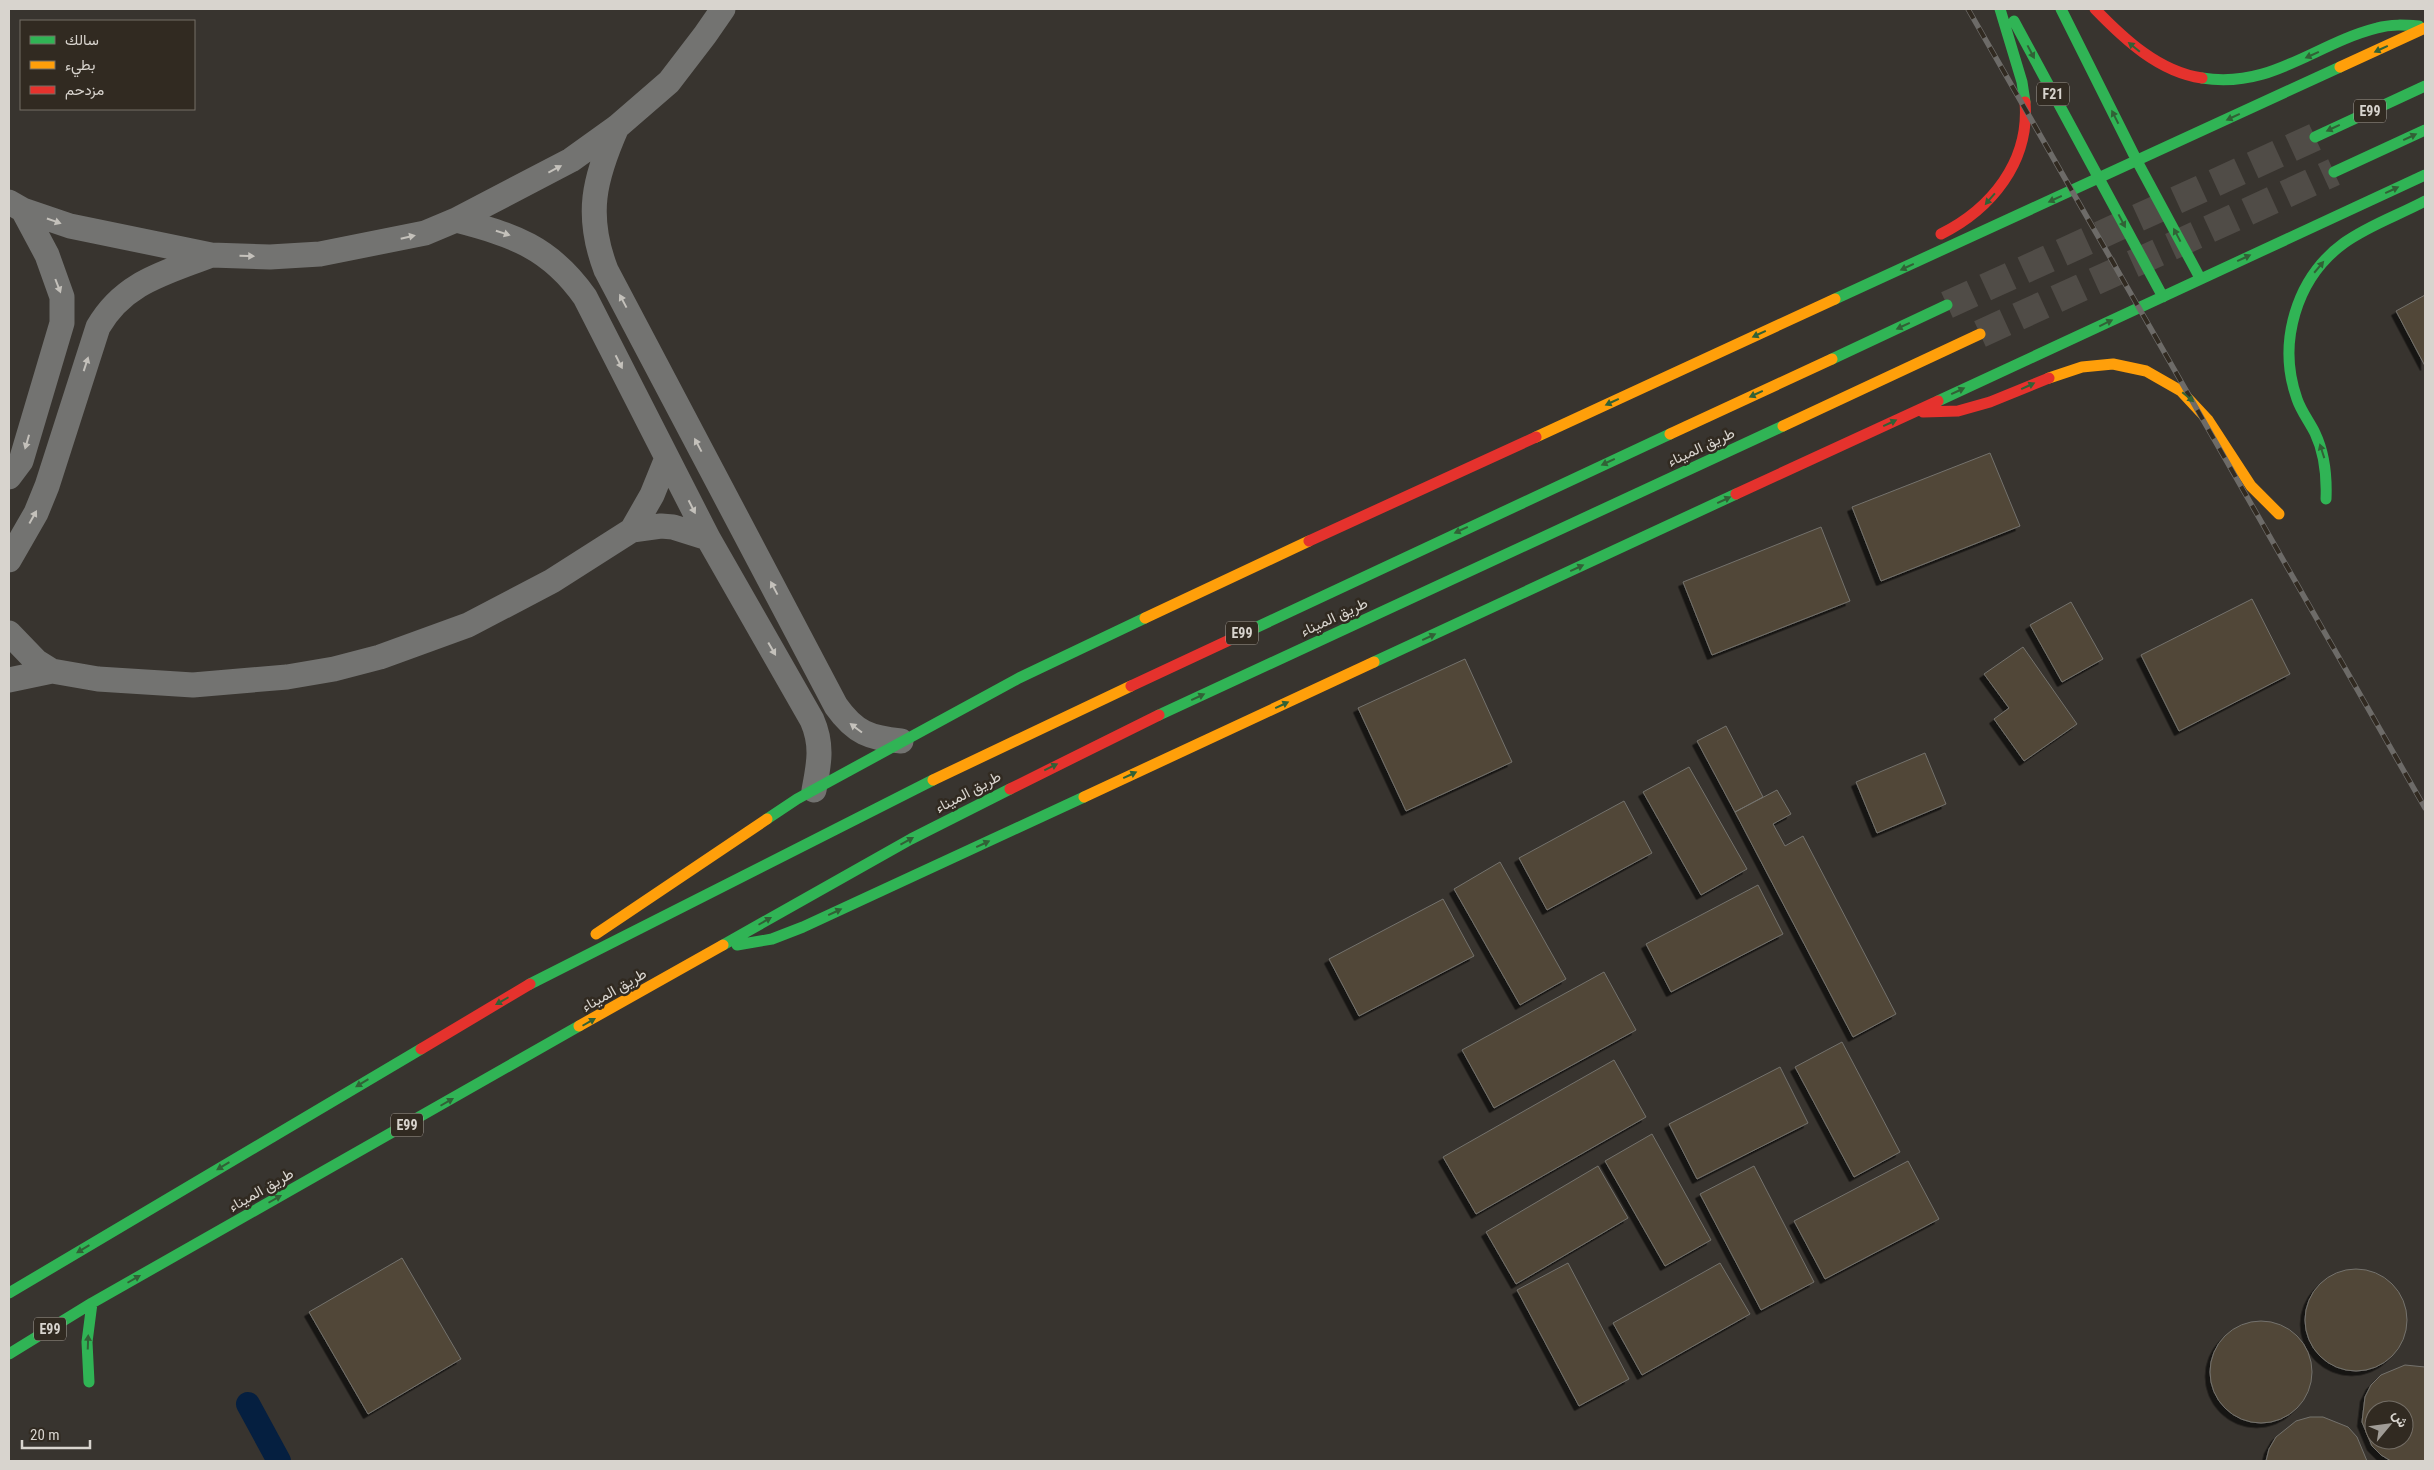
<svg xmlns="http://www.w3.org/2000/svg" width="2434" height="1470" font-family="'Roboto Condensed',Vazirmatn,sans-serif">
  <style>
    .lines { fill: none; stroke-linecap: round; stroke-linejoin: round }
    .canal { stroke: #051f40; stroke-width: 24 }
    .building { fill: #514737; stroke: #74726d; fill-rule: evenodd; filter: url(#shadow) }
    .highway-tunnel { stroke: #504c47; stroke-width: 28; stroke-dasharray: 28 14; stroke-linecap: butt }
    .street { stroke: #737371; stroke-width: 25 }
    .fast { stroke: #30b455; stroke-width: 11 }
    .slow { stroke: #ff9f0a; stroke-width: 11 }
    .jam { stroke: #e5322d; stroke-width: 11 }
    .rail-casing { stroke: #6d6b68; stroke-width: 5.5 }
    .rail { stroke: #312a21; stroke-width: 4; stroke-dasharray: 11; stroke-linecap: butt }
    .oneway { fill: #316136 }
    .oneway2 { fill: #c4c1bb }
    .labels { text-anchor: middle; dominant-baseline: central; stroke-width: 5; stroke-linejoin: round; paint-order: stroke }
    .shield { fill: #312a21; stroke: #a6a19a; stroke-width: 1 }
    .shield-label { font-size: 14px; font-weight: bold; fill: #d8d4ce }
    .street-label { font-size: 15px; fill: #d8d4ce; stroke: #312a21 }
  </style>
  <defs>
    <filter id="shadow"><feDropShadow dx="-4.5" dy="4.5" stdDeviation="0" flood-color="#0009"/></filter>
  </defs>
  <rect width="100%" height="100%" fill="#38342f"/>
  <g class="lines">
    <path class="canal" d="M248,1404L279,1461"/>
  </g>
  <path class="building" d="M2425,295V366L2396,311Z
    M1990,453L2020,526L1881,581L1852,507Z
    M1821,527L1850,601L1712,655L1683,582Z
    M2252,599L2290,674L2179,731L2141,655Z
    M2071,602L2103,659L2062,682L2030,625Z
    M2023,647L2077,724L2024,761L1994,719L2009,708L1984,674Z
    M1465,659L1512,762L1406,811L1358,708Z
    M1726,726L1763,797L1735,812L1697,741Z
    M1925,753L1946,804L1877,833L1856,782Z
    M1689,767L1747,869L1701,895L1643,792Z
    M1777,790L1791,814L1773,824L1785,846L1803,836L1896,1014L1853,1037L1735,812Z
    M1624,801L1652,853L1547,910L1519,858Z
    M1500,862L1566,979L1520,1005L1454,889Z
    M1758,885L1783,934L1671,992L1646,944Z
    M1443,899L1474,956L1359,1016L1329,959Z
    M1604,972L1636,1030L1494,1108L1462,1050Z
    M1842,1042L1900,1152L1854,1177L1795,1067Z
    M1614,1060L1646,1117L1476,1214L1443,1157Z
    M1780,1067L1808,1123L1697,1179L1669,1124Z
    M1652,1134L1711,1240L1665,1266L1605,1161Z
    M1908,1161L1939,1219L1825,1279L1794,1221Z
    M1598,1166L1628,1218L1516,1284L1486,1232Z
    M1754,1166L1814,1282L1761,1310L1700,1194Z
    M402,1258L461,1359L368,1414L309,1312Z
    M1568,1263L1629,1379L1579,1406L1517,1290Z
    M1720,1263L1750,1314L1642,1375L1613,1323Z
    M2305 1320a51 51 0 1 1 102 0a51 51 0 1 1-102 0Z
    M2210 1372a51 51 0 1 1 102 0a51 51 0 1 1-102 0Z
    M2405,1365L2425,1367V1461H2391L2381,1455L2372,1446L2362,1422L2365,1397L2371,1385L2381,1375ZM2374,1410H2404V1440H2374Z
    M2310,1417H2323L2348,1427L2357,1437L2367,1461H2266L2269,1449L2276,1437L2296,1421Z"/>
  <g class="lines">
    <path class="highway-tunnel" d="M1947,305L2315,137
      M1980,334L2334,172"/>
    <path class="street" d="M617,127C594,179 585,215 606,270L836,706C855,733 870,738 901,741
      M9,202L23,210L70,226L211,255L270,257L320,254L425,233L456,220L571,160L617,127L669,82L705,35L723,9
      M456,220C513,235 550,247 585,297L708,538L812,720C823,745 819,764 814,790
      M9,477L21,461L62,323V297L47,255L23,210
      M632,530L652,495L667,458
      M9,560L36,513L47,486L98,327C124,282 165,273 211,255
      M9,633L36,661L52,671
      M9,680L52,671L98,679L193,685L287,677L334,669L380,657L468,625L552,581L632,530L661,526L673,527L708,538"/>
    <path class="fast" d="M2000,9L2022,82L2025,102
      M2061,9L2137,161L2200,278
      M2014,21L2163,297
      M2202,78C2272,89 2314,44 2377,28C2391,24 2405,25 2419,26
      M2315,137L2425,86
      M2334,172L2425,130
      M1835,299L2340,67
      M1832,359L1947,305
      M1938,401L2425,175
      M2326,499C2327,475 2325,454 2315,433C2309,421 2301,411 2297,399C2277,343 2296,278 2344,243C2369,225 2399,215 2425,201
      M1253,629L1670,434
      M1374,662L1736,494
      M1159,715L1783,426
      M767,819L797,799L1019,678L1145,618
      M723,945L911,839L1010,789
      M737,945L772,939L803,927L1084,797
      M530,984L933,780
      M9,1293L421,1049
      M9,1354L92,1303L579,1026
      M89,1382L87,1342L92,1303"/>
    <path class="slow" d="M2340,67L2425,28
      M2049,378L2082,367L2113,364L2146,371L2181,391L2208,420L2251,486L2279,514
      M1783,426L1980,334
      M1670,434L1832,359
      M1536,437L1835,299
      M1145,618L1309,541
      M933,780L1131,686
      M1084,797L1374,662
      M596,934L767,819
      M579,1026L723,945"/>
    <path class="jam" d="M2095,9C2124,39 2159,72 2202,78
      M1941,234C1991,209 2030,162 2025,102
      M1923,412L1958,411L1990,402L2049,378
      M1736,494L1938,401
      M1309,541L1536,437
      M1131,686L1253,629
      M1010,789L1159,715
      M421,1049L530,984"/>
    <g class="rail-casing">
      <path id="rail" d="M1968,9L2425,808"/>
    </g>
    <use href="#rail" class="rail"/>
  </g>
  <defs><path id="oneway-solid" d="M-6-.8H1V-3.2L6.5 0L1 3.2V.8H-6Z" transform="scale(1.25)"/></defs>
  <g class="oneway">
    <use href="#oneway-solid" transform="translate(2134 47) rotate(-141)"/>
    <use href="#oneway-solid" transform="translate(2381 49) rotate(155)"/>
    <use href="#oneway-solid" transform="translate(2031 52) rotate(62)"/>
    <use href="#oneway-solid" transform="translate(2312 55) rotate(156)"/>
    <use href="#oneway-solid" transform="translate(2115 117) rotate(-117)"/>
    <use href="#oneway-solid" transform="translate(2233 117) rotate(155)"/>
    <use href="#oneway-solid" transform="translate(2333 128) rotate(155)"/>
    <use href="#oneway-solid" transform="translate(2410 137) rotate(-25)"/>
    <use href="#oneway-solid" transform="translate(2392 190) rotate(-25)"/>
    <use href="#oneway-solid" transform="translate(1990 199) rotate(131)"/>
    <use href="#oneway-solid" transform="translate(2055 199) rotate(155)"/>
    <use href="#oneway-solid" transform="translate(2122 221) rotate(62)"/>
    <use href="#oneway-solid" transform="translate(2177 235) rotate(-118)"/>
    <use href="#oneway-solid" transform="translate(2244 258) rotate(-25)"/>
    <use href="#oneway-solid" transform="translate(1907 267) rotate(155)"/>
    <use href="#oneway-solid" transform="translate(2319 267) rotate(-50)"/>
    <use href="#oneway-solid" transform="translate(2106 323) rotate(-26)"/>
    <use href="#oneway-solid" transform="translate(1903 326) rotate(155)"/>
    <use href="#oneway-solid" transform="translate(1759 334) rotate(155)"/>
    <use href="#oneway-solid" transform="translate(2028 386) rotate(-25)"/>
    <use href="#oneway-solid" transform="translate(1958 391) rotate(-25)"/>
    <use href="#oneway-solid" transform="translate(1756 394) rotate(155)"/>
    <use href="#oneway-solid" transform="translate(2188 397) rotate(40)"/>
    <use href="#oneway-solid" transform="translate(1612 402) rotate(155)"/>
    <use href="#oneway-solid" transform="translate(1890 423) rotate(-25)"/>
    <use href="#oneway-solid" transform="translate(2322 451) rotate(-108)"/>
    <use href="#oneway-solid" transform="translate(1608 462) rotate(155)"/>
    <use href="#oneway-solid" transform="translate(1724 500) rotate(-25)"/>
    <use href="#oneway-solid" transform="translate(1461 530) rotate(155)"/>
    <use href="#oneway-solid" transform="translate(1577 568) rotate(-25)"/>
    <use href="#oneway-solid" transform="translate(1429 637) rotate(-25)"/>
    <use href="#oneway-solid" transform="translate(1198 697) rotate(-25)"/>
    <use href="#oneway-solid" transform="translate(1282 705) rotate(-25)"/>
    <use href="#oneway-solid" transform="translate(1051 767) rotate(-26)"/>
    <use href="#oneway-solid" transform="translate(1130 775) rotate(-25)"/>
    <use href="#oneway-solid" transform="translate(907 841) rotate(-29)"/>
    <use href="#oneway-solid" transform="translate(983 844) rotate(-25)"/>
    <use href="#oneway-solid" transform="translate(835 912) rotate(-25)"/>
    <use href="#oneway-solid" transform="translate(765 921) rotate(-30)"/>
    <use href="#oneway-solid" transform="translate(502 1001) rotate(150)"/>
    <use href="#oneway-solid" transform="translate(589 1022) rotate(-30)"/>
    <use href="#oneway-solid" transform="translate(362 1083) rotate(149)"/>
    <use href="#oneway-solid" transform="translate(447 1102) rotate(-30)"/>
    <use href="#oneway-solid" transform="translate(223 1166) rotate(149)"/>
    <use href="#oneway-solid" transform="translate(275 1199) rotate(-30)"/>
    <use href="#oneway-solid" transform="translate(83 1249) rotate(149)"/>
    <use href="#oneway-solid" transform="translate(134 1279) rotate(-30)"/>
    <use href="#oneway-solid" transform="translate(88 1342) rotate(-88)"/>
  </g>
  <g class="oneway2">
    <use href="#oneway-solid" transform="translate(555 169) rotate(-28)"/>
    <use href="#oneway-solid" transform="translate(54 221) rotate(19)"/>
    <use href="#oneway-solid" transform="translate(503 233) rotate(18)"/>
    <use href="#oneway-solid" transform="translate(408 237) rotate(-13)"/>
    <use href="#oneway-solid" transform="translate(247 256) rotate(1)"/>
    <use href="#oneway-solid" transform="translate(58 286) rotate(69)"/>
    <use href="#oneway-solid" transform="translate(623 301) rotate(-118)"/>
    <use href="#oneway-solid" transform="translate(619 362) rotate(63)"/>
    <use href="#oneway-solid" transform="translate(86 364) rotate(-72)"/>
    <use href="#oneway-solid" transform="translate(27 442) rotate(106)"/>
    <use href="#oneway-solid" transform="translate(698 445) rotate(-118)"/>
    <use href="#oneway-solid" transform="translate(692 507) rotate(63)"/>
    <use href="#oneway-solid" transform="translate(33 517) rotate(-61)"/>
    <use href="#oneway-solid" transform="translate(774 588) rotate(-118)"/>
    <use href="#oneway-solid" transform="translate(772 649) rotate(60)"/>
    <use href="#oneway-solid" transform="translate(856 728) rotate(-143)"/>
  </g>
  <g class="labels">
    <g class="shield">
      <rect x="2037" y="82.5" width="32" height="23" rx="4"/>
      <rect x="2354" y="99.5" width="32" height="23" rx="4"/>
      <rect x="1226" y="621.5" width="32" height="23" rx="4"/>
      <rect x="391" y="1113.5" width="32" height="23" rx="4"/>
      <rect x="34" y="1317.5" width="32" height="23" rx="4"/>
    </g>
    <g class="shield-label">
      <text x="2053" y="94">F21</text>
      <text x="2370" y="111">E99</text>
      <text x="1242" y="633">E99</text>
      <text x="407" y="1125">E99</text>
      <text x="50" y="1329">E99</text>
    </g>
    <g class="street-label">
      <text transform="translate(1701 447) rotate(-25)">طريق الميناء</text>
      <text transform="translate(1334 617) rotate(-25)">طريق الميناء</text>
      <text transform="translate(968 792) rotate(-28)">طريق الميناء</text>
      <text transform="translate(614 990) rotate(-30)">طريق الميناء</text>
      <text transform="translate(261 1190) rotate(-30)">طريق الميناء</text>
    </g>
  </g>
  <rect width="2434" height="1470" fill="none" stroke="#d8d4ce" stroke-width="20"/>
  <rect x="20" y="20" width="175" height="90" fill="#312a21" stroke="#746e66"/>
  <rect x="30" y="36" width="25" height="8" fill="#30b455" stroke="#746e66"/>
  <text x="65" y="45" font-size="15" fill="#d8d4ce">سالك</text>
  <rect x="30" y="61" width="25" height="8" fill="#ff9f0a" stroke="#746e66"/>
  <text x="65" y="70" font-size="15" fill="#d8d4ce">بطيء</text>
  <rect x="30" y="86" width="25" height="8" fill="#e5322d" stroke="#746e66"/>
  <text x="65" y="95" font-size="15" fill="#d8d4ce">مزدحم</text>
  <g transform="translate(2389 1425) rotate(61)"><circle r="24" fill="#312a21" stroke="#746e66"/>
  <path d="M0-4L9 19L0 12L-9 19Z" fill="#a09c96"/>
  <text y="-8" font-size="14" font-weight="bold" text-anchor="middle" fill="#d8d4ce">ش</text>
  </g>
  <path d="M22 1440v8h68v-8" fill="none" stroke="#d8d4ce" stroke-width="2.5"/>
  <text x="30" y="1440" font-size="15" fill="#d8d4ce" stroke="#312a21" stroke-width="4" paint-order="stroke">20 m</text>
</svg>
